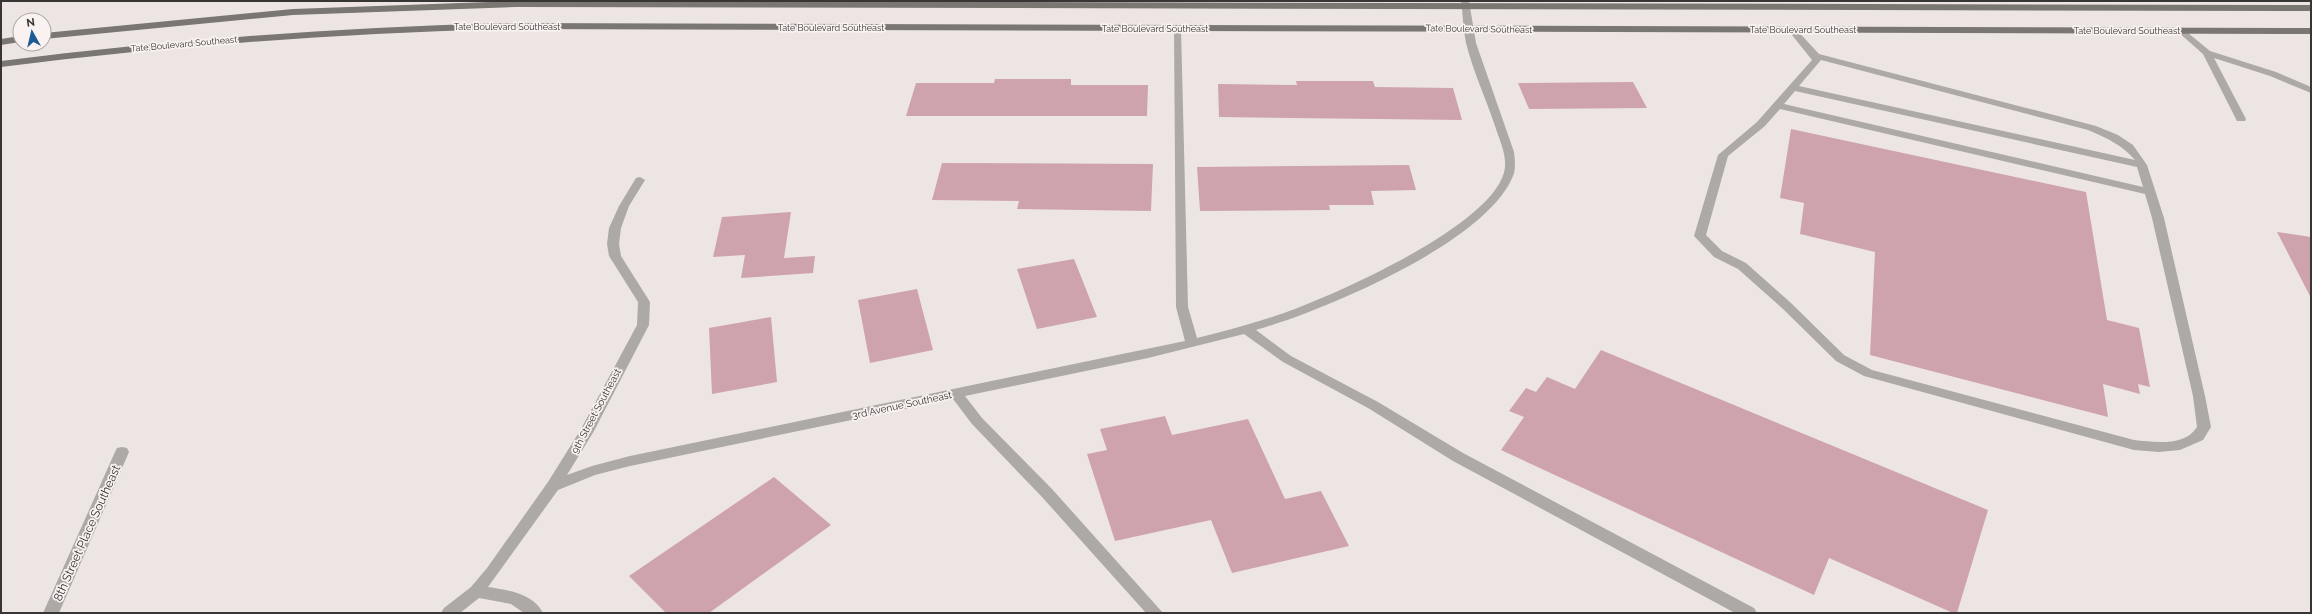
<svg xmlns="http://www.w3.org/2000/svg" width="2312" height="614" font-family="Raleway,sans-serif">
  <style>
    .building { fill: #cea3ae }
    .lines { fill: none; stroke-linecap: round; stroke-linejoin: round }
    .minor { fill: #aca9a7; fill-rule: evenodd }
    .major { fill: #7a7672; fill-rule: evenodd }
    .labels { text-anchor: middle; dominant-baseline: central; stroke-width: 3.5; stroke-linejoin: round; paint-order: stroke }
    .far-street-label { font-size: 9px; fill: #383535; stroke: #faf2f1 }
    .street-label { font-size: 10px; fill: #383535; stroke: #faf2f1 }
    .near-street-label { font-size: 12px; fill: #383535; stroke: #faf2f1 }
  </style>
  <rect width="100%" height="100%" fill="#ede5e4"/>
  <path class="building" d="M995,79H1071V85H1148L1147,116H906L916,83H994Z
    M1296,81H1373L1375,87L1453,88L1462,120L1219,117L1218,84L1297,85Z
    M1633,82L1647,108L1529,109L1518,83Z
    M1791,129L2086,192L2107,320L2139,328L2150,387L2138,384L2140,394L2103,384L2108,417L1870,355L1875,252L1800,234L1804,203L1780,198Z
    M942,163L1153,164L1151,211L1017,209L1019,201L932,200Z
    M1409,165L1416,190L1371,191L1374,205H1329L1330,210L1200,211L1197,167Z
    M791,212L784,258L815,256L813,273L741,278L745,255L713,257L722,217Z
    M2277,232L2311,237V298Z
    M1074,259L1097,317L1037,329L1017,269Z
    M917,289L933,350L870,363L858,300Z
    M771,317L777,382L712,394L709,328Z
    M1601,350L1988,510L1957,613H1953L1829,558L1814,595L1501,450L1524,417L1509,411L1526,388L1536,392L1547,377L1575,389Z
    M1165,416L1172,435L1248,419L1285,499L1321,491L1349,546L1232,573L1211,520L1115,541L1087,454L1107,450L1100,429Z
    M774,477L831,525L709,613H666L629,576Z"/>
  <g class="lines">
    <path class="minor" d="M1461,1H1469L1476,43L1514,152C1515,160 1516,169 1513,176C1486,243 1323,311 1256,330L1291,356L1378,402L1463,453L1754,608L1757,613H1735L1453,461L1368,408L1283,362L1244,334L1148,358L965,396L982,418L1052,489L1163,613H1146L1042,497L972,424L953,399L630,466L595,475L558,490L488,587C507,590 533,593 543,613H524L511,604L479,598L460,613H441L444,608L471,587L487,568L548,482L581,429L637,325L638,302L609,256L607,244L609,228L619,206L636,178L640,177L645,180L629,206L621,228L619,244L621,256L650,302L649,325L594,431L567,475L592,466L630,456L1185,341L1176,307L1174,27L1177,26L1181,29L1188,307L1197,338C1226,331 1255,323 1284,313C1332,296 1500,223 1505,167C1506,152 1499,139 1495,126C1486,99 1473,71 1466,43C1463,29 1463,15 1461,1Z
      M1792,27L1795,28L1819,54L2096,126L2118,135L2133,145L2147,165L2164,218L2205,396L2211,427L2203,440L2180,450L2159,452L2134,450L1864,376L1836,361L1783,309L1738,269L1714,257L1694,236L1718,155L1757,122L1812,60L1788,30ZM1821,60L2088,130C2107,138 2122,145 2135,160L1799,86ZM1795,91L2137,167L2143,187L1784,104ZM1780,109L2145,194L2152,218L2193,396L2197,427C2185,447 2154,442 2134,440L1872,370L1844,355L1791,303L1746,263L1722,251L1706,235L1728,156L1765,126Z
      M2182,28L2210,51L2276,72L2311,87V93L2270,76L2214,58L2246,119L2245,121H2237L2203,54L2177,31Z
      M122,447L127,448L129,452L59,613H43L115,452L117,448Z"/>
    <path class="major" d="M516,1L2311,5V11L516,7L293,15L44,39V33L293,9Z
      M499,23L2311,28V34L499,29C332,34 167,46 1,67V61C167,40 332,28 499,23Z
      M20,36V42L1,45V39Z"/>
  </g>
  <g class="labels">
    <g class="far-street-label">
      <text x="507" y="27">Tate Boulevard Southeast</text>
      <text x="831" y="28">Tate Boulevard Southeast</text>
      <text x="1155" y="29">Tate Boulevard Southeast</text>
      <text transform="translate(1479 29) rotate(1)">Tate Boulevard Southeast</text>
      <text x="1803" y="30">Tate Boulevard Southeast</text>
      <text x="2127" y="31">Tate Boulevard Southeast</text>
      <text transform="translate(184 44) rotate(-5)">Tate Boulevard Southeast</text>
    </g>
    <g class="street-label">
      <text transform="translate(902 405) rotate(-12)">3rd Avenue Southeast</text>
      <text transform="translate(596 411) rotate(-62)">9th Street Southeast</text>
    </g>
    <g class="near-street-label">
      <text transform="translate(87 533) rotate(-66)">8th Street Place Southeast</text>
    </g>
  </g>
  <rect width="2312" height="614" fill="none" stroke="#383535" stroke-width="4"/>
  <g transform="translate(32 32) rotate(352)"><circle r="19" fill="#faf2f1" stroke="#aca6a6"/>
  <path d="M0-3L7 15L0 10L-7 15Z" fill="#1d5b92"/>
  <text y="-6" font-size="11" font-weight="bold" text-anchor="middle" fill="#383535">N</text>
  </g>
</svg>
